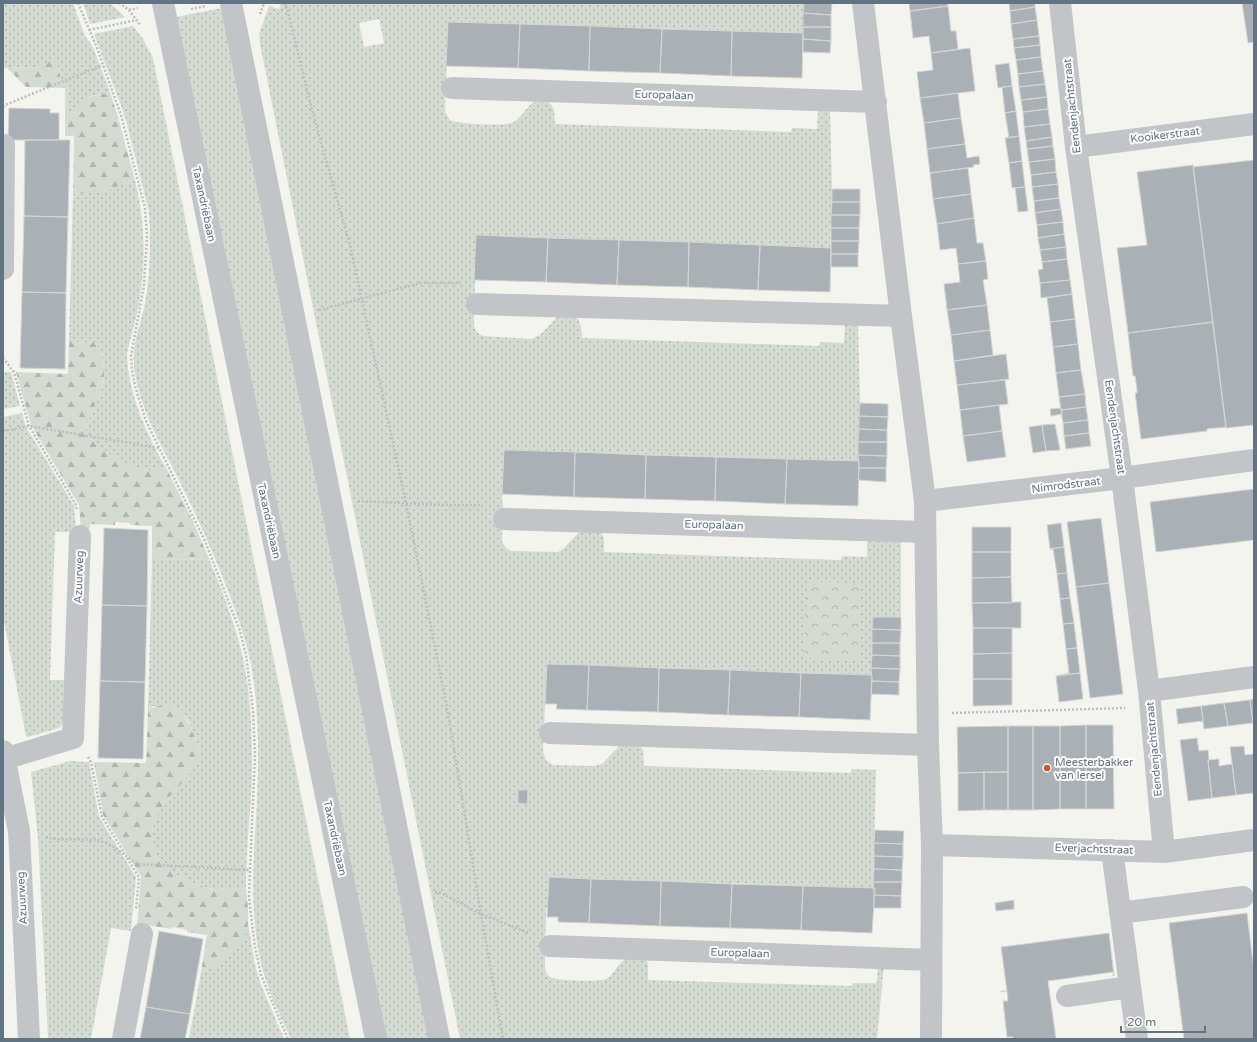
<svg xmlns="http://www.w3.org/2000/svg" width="1257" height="1042" font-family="'Varela Round',sans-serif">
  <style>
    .grass { fill: url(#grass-dots); fill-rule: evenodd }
    .forest { fill: url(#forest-firs) }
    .park { fill: url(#park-crowns) }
    .building { fill: #a9b1b6; stroke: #d5d5d2 }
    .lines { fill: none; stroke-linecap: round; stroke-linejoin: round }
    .path { stroke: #bbbdbf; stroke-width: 2.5; stroke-dasharray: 2 2; stroke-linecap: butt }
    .minor { stroke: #c1c5c8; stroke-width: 22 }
    .poi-dot { fill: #e4511f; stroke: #fff; stroke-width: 1.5 }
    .labels { text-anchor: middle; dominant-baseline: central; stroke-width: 4; stroke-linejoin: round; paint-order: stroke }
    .street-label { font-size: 11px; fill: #627381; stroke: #fff }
    .poi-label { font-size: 11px; fill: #627381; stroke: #fff; text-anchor: start }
  </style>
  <defs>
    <pattern id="grass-dots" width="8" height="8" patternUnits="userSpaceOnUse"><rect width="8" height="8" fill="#d4dbd1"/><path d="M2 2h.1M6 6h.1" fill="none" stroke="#afb6af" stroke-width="1.8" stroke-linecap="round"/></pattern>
    <pattern id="forest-firs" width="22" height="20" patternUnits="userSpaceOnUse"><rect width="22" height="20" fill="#d4dbd1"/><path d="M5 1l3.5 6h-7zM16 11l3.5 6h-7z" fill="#afb6af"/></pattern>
    <pattern id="park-crowns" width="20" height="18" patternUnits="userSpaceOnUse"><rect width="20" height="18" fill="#d4dbd1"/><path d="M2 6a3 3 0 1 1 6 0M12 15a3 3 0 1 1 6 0" fill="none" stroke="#afb6af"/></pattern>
  </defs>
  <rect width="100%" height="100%" fill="#f4f4ef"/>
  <path class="grass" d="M3,3H73L85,36L92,45L110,92C104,94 96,94 90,97C81,101 79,117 67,112L66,83L61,80L59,68L53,61L38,67L3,68Z
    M83,3H110L125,17L90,24Z
    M281,3H804L803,33L448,22L445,112L450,120C457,124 507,127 514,122C522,117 526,107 534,102L547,101C556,107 554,114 555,124L791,132L792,128L817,129L818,110H830L832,189L830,248L476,236L474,324C475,330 478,334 483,336L531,339L540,335L556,318L560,316H575C582,322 581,329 582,338L819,346L820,342L844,343L845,324H858L860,403L858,461L504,450L502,503H503L502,542L506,548L511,551L558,552L563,549L579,532H601L604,539V552L841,560L842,556L867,557V538L901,539V617H873L871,675L547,664L543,752L546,760L553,765L595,766L602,764L619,746L638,744L643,750L644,766L851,773V769L876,770L873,888L549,877L548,908H546L545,967C545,971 547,975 550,977C556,981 599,982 606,979C614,975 617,964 625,959C630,957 641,960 647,960L648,967V980L852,986L853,983H877L878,965H884L877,1039H460L260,44L259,34L269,6L279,9ZM379,19L384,43L364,47L359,23ZM518,790H528L527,804L518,803Z
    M222,8L428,1039H382L176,17Z
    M133,26L143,39L153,58L350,1039H291C279,1013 266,987 260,959C249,906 254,853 257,800C259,757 259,713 252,670C248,644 239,621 230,596C215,556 197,516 178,478C164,450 147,422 139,391C136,380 133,368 134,357C134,337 143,318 146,298C150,271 151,240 149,212L126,120L119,100L94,34Z
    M135,180C145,220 146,262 139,302C136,320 131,336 127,353C128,394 146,433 166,468C161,469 156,470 150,470C131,470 101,451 88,436L86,433V428C92,408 105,392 104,371C104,361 100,352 97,343L69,342L73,194L103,192Z
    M3,372H11L20,406L3,409Z
    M22,413L26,427L74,506L76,528L75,532H55L50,680H64L63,723L59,728L28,737L26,736L3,616V417Z
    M209,559C222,590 234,621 242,654C251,693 252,733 252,772C251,811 246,849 246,888C216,892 200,889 174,873C162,866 157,861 154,848C146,822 165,801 181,784C188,776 197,767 199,756C200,742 188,722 182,710L154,706L148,709L152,560Z
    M70,761L89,762L99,817L136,877L131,931L111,928L91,1039H48L38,838L31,772Z
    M248,923L255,965L261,985L284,1039H189L201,972C226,964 242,948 248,923Z"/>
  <path class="forest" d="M53,60C60,65 59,72 61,80L66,83L67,112L75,113C79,109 81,104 85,100C91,95 102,95 110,92L118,117L135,180L103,192L73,194L74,136H65V88L26,87L7,68L38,67Z
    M69,342L97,343C100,352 104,361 104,371C105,392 92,409 86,428V433L88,436C101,451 131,470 150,470C156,470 161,469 166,468L193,521L209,559L152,560V526L131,525L130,523L115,522V525L90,524V529H81L79,505L31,425L16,372L68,374Z
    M162,705H169L182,710C187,724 200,740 199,756C197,767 188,776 181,784C165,801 146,823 154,848C157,861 162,866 174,873C200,889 216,892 246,888C247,899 249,912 248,923C247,948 223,965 201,972L207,935L187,932V930L172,927L171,929L147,925L137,928L141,876L103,815L94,762L146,763L148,709Z"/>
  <path class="park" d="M808,581L861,583L859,660L803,658Z"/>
  <path class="building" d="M804,3H832L831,15L803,13Z
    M909,3H948V6L910,11Z
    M1009,3H1035V7L1010,11Z
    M1242,3H1254V42L1248,43Z
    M948,6L951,31H956L958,49L931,53L929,36L913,38L910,11Z
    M1035,7L1037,20L1011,24L1010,11Z
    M803,13L831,15V27H803Z
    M1037,20L1039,36L1013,39L1011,24Z
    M448,22L520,24L518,68L446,66Z
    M520,24L590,26L589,71L518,68Z
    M590,26L662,29L660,73L589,71Z
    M803,27H831V41L803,39Z
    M662,29L732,31L731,76L660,73Z
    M732,31L803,33L802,78L731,76Z
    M1039,36L1040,45L1014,48L1013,39Z
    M803,39L831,41L830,53L803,52Z
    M1040,45L1041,57L1016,60L1014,48Z
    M970,48L975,91L920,98L917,72L933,70L931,53Z
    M1041,57L1043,71L1018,74L1016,60Z
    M1009,63L1012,86L998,88L995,65Z
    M1043,71L1045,84L1019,87L1018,74Z
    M1045,84L1047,97L1021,100L1019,87Z
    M1012,86L1016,111L1005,113L1002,87Z
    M958,93L961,118L924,123L920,98Z
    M1047,97L1048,109L1023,112L1021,100Z
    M9,108L50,109V113H59V140H8Z
    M1048,109L1050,124L1024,127L1023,112Z
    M1016,111L1019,136L1009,138L1005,113Z
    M961,118L965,144L927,149L924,123Z
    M1050,124L1052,137L1026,141L1024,127Z
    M1019,136L1022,161L1009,163L1005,138Z
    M1052,137L1053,146L1027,149L1026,141Z
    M25,140H70L68,217L24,216Z
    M965,144L967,158L979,156L980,164L973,165L974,167L930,173L927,149Z
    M1053,146L1055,159L1029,162L1027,149Z
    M1055,159L1056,172L1031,175L1029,162Z
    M1254,160V425L1226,428L1193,167Z
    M1022,161L1025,187L1012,188L1009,163Z
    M1193,165L1213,322L1128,333L1117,248L1147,245L1137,172Z
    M968,168L971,194L933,199L930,173Z
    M1056,172L1058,184L1032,187L1031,175Z
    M1058,184L1059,198L1034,201L1032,187Z
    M1025,187L1028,211L1018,212L1015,188Z
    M832,189H860V202H832Z
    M971,194L974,218L937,224L933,199Z
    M1059,198L1061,209L1035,213L1034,201Z
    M832,202H860V215H831Z
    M1061,209L1063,222L1037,225L1035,213Z
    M831,215H860L859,228H831Z
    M24,216L68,217L66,293L22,292Z
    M974,218L977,243H983L986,261L958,264L956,248L940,250L937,224Z
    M1063,222L1064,234L1038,238L1037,225Z
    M831,228H859V241H831Z
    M1064,234L1066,247L1040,250L1038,238Z
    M476,235L548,238L546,282L474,280Z
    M548,238L619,240L617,285L546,282Z
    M619,240L689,242L688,287L617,285Z
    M831,241H859L858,254H831Z
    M689,242L760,245L758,290L688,287Z
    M760,245L831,248L830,292L758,290Z
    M1066,247L1067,259L1042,262L1040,250Z
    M831,254H858V267H831Z
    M1067,259L1070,280L1040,283L1038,270L1043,269L1042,262Z
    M986,261L988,279L983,280L987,305L947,310L944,284L960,282L958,264Z
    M1070,280L1072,294L1041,298L1040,283Z
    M22,292L66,293L65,369L20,368Z
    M1072,294L1075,319L1050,322L1047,298Z
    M987,305L990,330L951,335L947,310Z
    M1075,319L1078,344L1053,347L1050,322Z
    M1213,322L1226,427L1207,429V431L1141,439L1135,393H1137V389L1135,376H1133L1128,333Z
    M990,330L993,355L954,361L951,335Z
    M1078,344L1081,370L1056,373L1053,347Z
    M1006,354L1009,379L957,385L954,361Z
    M1081,370L1085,394L1059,397L1056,373Z
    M1005,380L1008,404L960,410L957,385Z
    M1085,394L1086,407L1061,410L1059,397Z
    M860,403L888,404V417L859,416Z
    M999,405L1002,431L963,436L960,410Z
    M1086,407L1088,420L1063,423L1061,410Z
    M1061,408L1062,414L1051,416L1050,409Z
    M859,416L888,417L887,430L859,429Z
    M1088,420L1089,433L1064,436L1063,423Z
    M1055,424L1060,450L1046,451L1042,425Z
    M1042,425L1046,451L1033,453L1029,427Z
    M859,429L887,430V442H858Z
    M1002,431L1006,457L967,462L963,436Z
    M1089,433L1091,446L1066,449L1064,436Z
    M858,442H887V456L858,455Z
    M504,450L575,452L574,497L502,494Z
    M575,452L646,455L645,499L574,497Z
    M646,455L716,457L715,501L645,499Z
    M858,455L887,456L886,468H859Z
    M716,457L787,459L785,504L715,501Z
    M787,459L859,461L858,506L785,504Z
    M859,468H886V482L858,480Z
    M1254,489V540L1156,552L1150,502Z
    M1101,518L1109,583L1076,587L1067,522Z
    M1061,523L1064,547L1050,549L1047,525Z
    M972,527H1011V552H972Z
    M104,528L148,530L147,606L102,605Z
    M1064,547L1067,573L1057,574L1053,549H1050Z
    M972,552H1011V577L972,578Z
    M1067,573L1070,598L1060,599L1057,574Z
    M1011,577L1012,603H972V578Z
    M1109,583L1123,694L1090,698L1076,587Z
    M1070,598L1074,623L1063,624L1060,599Z
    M1021,602V628H973L972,603Z
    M102,605L147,606L145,682L100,681Z
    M873,617H901V630L872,629Z
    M1074,623L1077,648L1066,649L1063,624Z
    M973,628H1012V653L973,654Z
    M872,629L901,630L900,643H872Z
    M872,643H900V656L872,655Z
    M1077,648L1080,673L1056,676L1069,673L1066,649Z
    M1012,653V679H973V654Z
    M872,655L900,656V669L871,668Z
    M547,664L589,665L587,710L556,709L557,704H545Z
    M589,665L659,668L658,712L587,710Z
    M659,668L730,670L728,715L658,712Z
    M871,668L900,669L899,682L872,681Z
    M730,670L801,673L799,717L728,715Z
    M801,673L872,675L870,720L799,717Z
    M1080,673L1083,699L1059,702L1056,676Z
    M973,679H1012V705L973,706Z
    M100,681L145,682L143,759L98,758Z
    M872,681L899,682V695L871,694Z
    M1254,699V723H1253L1250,700Z
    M1250,700L1253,723L1228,726L1224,703Z
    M1224,703L1228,726L1204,729L1201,706Z
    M1201,706L1203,721L1178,724L1176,709Z
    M1086,725H1113L1114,809H1086Z
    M1086,725V809H1060V726Z
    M1008,726V772L958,773L957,727Z
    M1008,726H1033V810H1008Z
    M1033,726H1060V809L1033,810Z
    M1197,738L1199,751L1208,750L1209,760H1208L1212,798L1188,801L1180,740Z
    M1244,746L1245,755L1254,754V793L1236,795L1230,747Z
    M1219,759V766L1232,764L1236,795L1212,798L1208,760Z
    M984,772H1008V810H984Z
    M984,772V810L958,811V773Z
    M518,790H528L527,804L518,803Z
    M875,830L904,831L903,844L874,843Z
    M874,843L903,844V857L874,856Z
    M874,856L903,857L902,870L874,869Z
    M874,869L902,870V882H873Z
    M549,877L591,879L589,923L558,922V917H547Z
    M591,879L661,881L660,926L589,923Z
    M661,881L732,884L730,928L660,926Z
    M873,882H902L901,896L874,895Z
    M732,884L803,886L801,930L730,928Z
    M803,886L875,888L872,933L801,930Z
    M874,895L901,896V908H874Z
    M1014,900V909L996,911L995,903Z
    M1247,913L1254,971V1039H1184L1169,923Z
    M159,931L203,939L190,1014L146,1007Z
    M1109,933L1114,976H1113V972L1048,981L1056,1039H1013V1037H1007L1003,1001H1008L1007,991L1001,992V991H1007L1001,947Z
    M146,1007L190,1014L185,1039H140Z"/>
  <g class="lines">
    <path class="path" d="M78,3L97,48L121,115L145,208L147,236L144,285L131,356L132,370L135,386L146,421L205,541L240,631L246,655L253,711L255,754L250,870L249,897L251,915L255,947L261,975L288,1039
      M119,3L129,10L140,25
      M284,3L288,12L313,114L350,245L406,503L447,707L481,914L503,1039
      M191,9L206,6
      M129,10L138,8
      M260,14L264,3
      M89,30L137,20
      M3,107L5,105L103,65
      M319,310L420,283H461
      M3,358L14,372L29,426L76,505L77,511
      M3,431L29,426L159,448
      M358,501L447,505H483
      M952,713L1125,708
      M88,757L91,762L102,817L125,854
      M46,837L55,839L98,840L114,847L137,864L250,870
      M127,858L139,877L136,910
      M435,892L441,893L481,914L529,933"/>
    <path class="minor" d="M163,3L376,1039
      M231,3L439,1039
      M863,3L901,316L925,501L928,745L932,845L931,1039
      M1060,3L1076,147L1122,478L1149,691L1164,852
      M452,88L876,102
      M1076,147L1254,124
      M3,269L4,145
      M477,304L901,316
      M925,501L1122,478L1254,460
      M504,519L925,532
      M1149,691L1254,677
      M550,733L928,745
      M3,751L19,831L29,1039
      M4,759L73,738L80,536
      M932,845L1164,852L1254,840
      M1112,850L1137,1039
      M1120,913L1243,897
      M550,946L931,960
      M1067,996L1130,987
      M123,1039L142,934"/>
  </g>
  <circle class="poi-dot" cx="1047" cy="768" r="4"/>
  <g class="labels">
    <g class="street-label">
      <text transform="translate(664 95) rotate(2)">Europalaan</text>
      <text transform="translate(1072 106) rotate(-96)">Eendenjachtstraat</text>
      <text transform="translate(1165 135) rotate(-7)">Kooikerstraat</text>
      <text transform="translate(204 204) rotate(78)">Taxandriëbaan</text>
      <text transform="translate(1115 427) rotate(82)">Eendenjachtstraat</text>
      <text transform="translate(1066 485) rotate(-7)">Nimrodstraat</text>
      <text transform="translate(269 521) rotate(78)">Taxandriëbaan</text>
      <text transform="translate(714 525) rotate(2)">Europalaan</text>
      <text transform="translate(79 577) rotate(-88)">Azuurweg</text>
      <text transform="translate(1154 749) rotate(-95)">Eendenjachtstraat</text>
      <text transform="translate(335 838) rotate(78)">Taxandriëbaan</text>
      <text transform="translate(1094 849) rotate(2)">Everjachtstraat</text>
      <text transform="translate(22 898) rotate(-93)">Azuurweg</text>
      <text transform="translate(740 953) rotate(2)">Europalaan</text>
    </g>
    <g class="poi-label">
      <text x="1055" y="762">Meesterbakker<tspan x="1055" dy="13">van Iersel</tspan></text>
    </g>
  </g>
  <rect width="1257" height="1042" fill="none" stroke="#627381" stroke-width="8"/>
  <path d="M1121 1026v6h84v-6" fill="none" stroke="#627381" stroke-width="2"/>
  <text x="1127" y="1026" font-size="12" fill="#627381" stroke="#ffffff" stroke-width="3" paint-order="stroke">20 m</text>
</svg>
